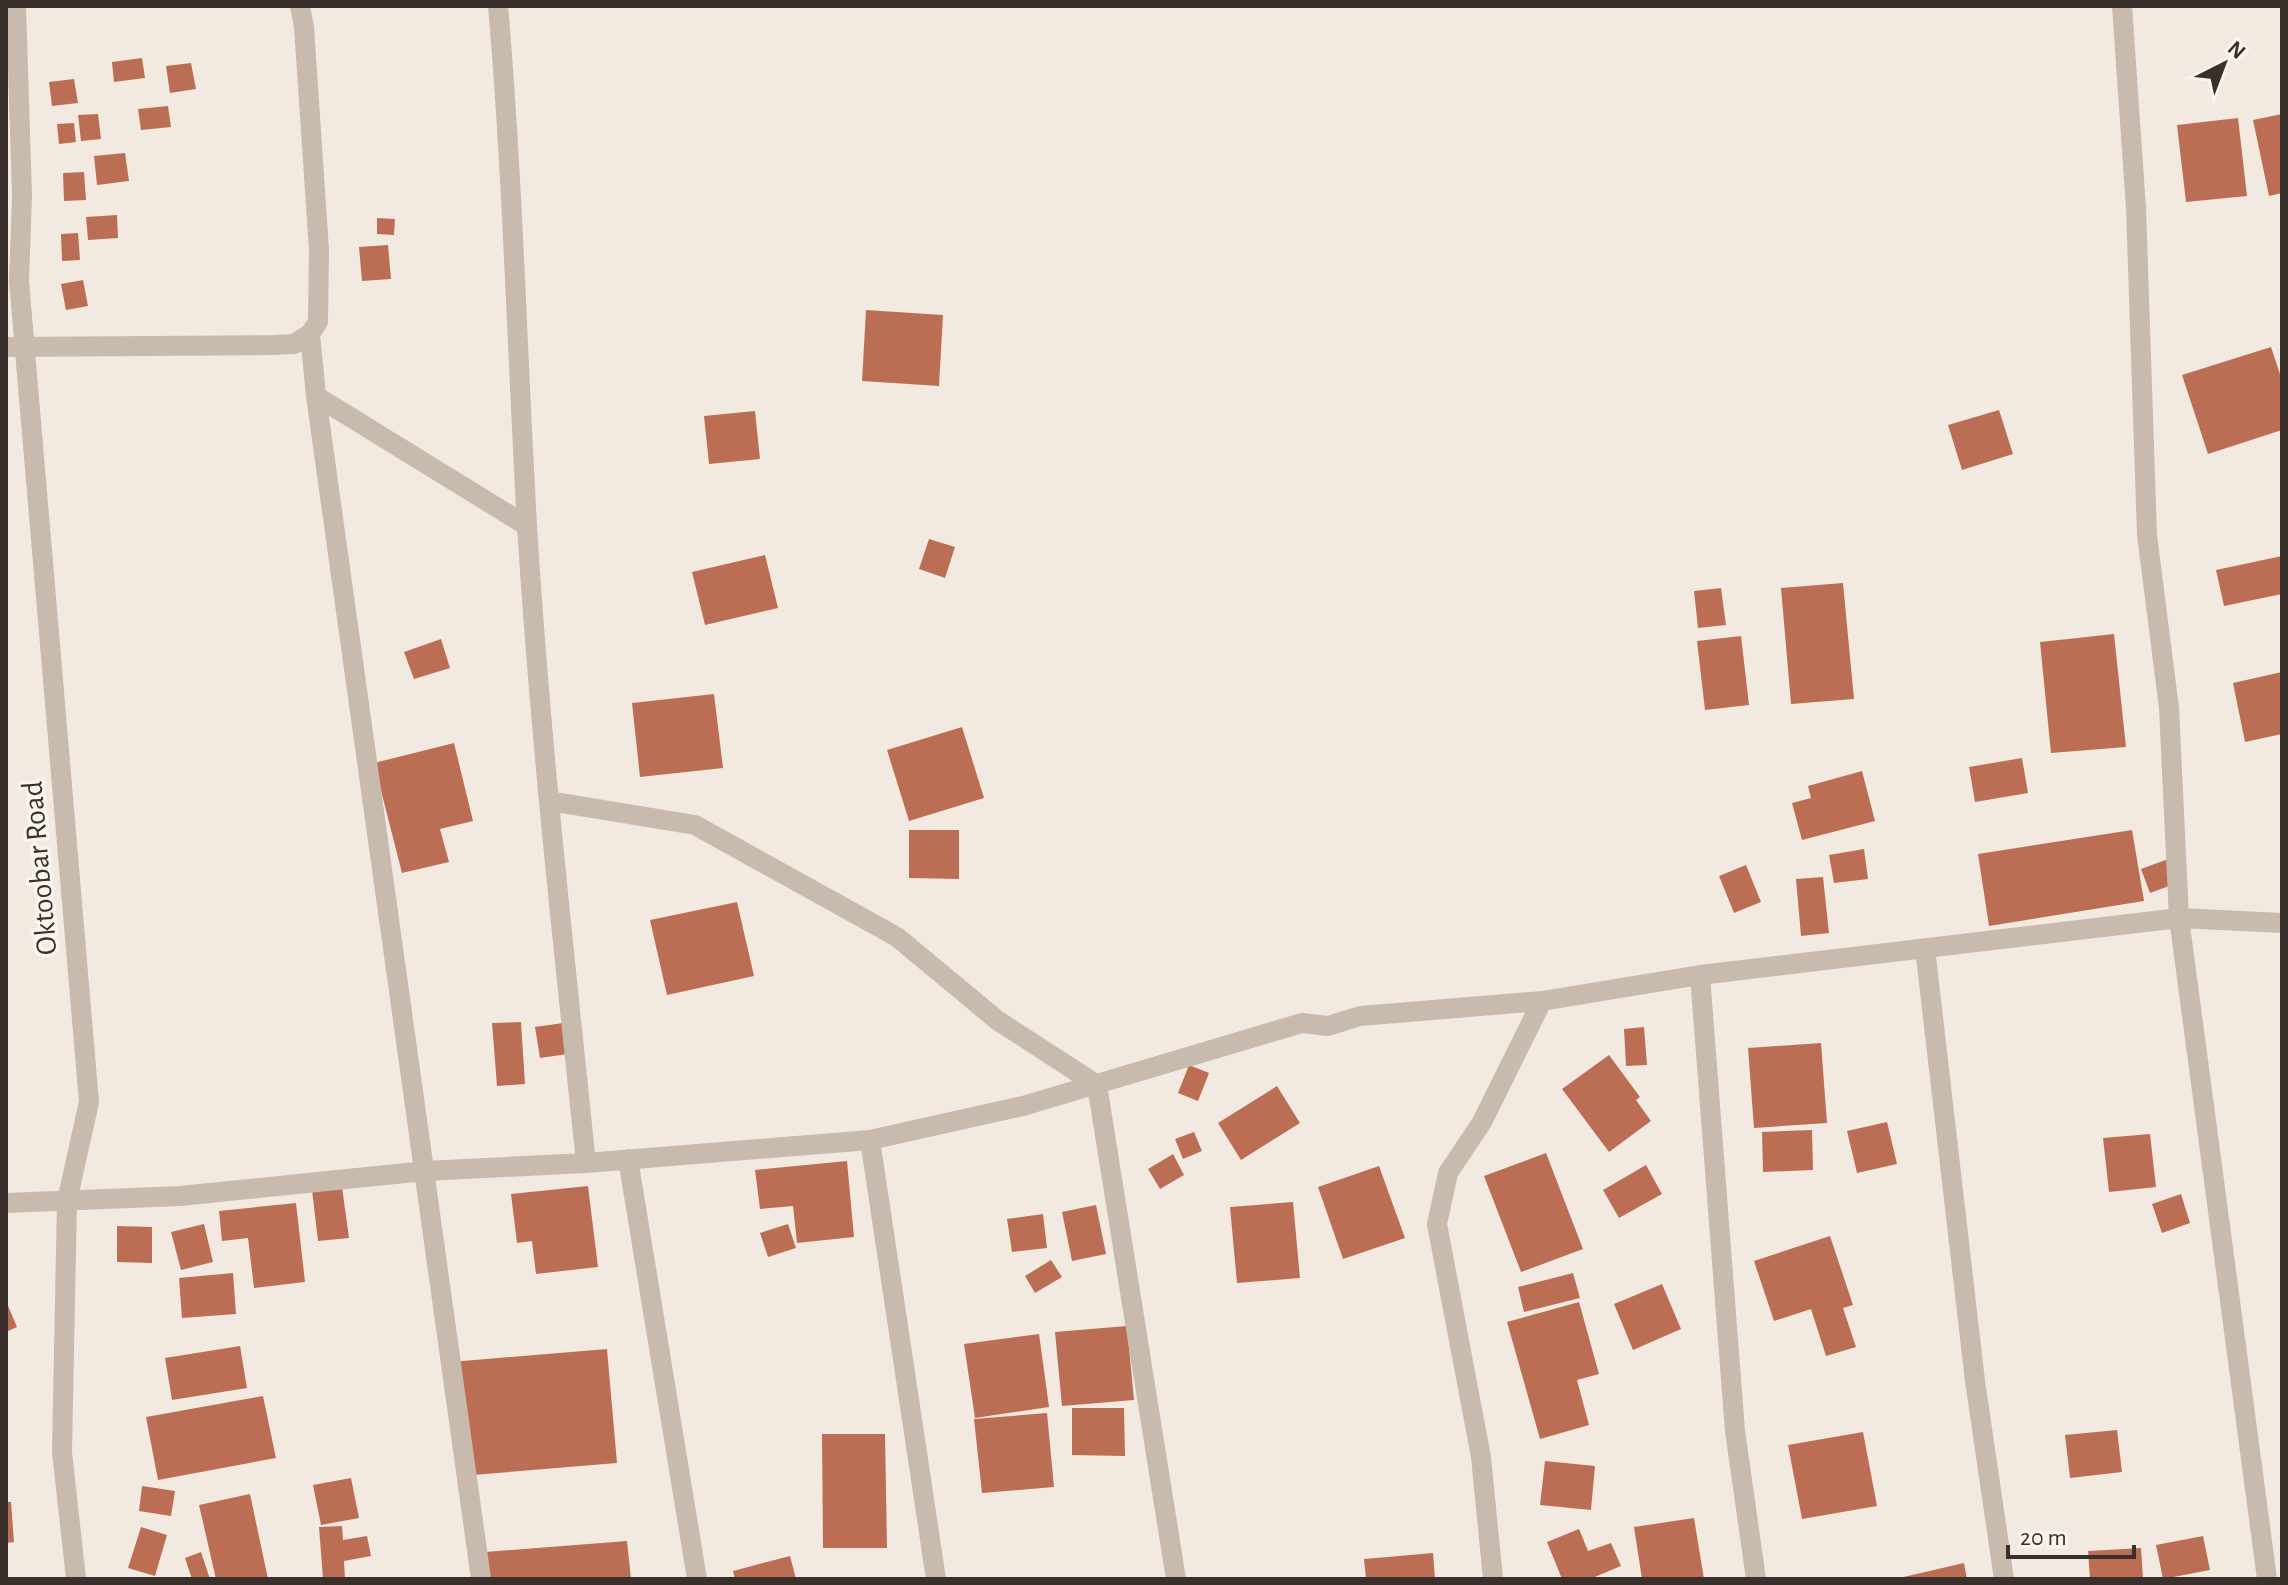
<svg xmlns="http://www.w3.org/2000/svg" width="2288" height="1585" font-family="'Alegreya Sans',sans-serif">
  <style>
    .building { fill: #bc6e55 }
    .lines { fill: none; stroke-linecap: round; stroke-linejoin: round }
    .minor { stroke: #c9baae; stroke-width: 20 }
    .tertiary { stroke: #c9baae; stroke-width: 20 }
    .labels { text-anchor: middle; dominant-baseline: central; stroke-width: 7; stroke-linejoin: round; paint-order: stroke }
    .street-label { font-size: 30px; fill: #39302c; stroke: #f9f4ee }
  </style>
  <rect width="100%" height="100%" fill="#f2eae1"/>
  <path class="building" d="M142,58L145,78L114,82L112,62Z
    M191,63L196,89L170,93L166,66Z
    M74,79L78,103L52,106L49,82Z
    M168,106L171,127L141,130L138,109Z
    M98,114L101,139L81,141L78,115Z
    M2282,114V193L2269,196L2253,120Z
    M2238,118L2247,196L2186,202L2177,125Z
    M74,123L76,142L59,144L57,124Z
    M125,153L129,181L97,185L94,156Z
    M84,172L86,200L64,201L63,173Z
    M117,215L118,238L88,240L86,217Z
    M377,218L395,219L394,235L377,234Z
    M78,233L80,260L62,261L61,234Z
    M388,245L391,279L362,281L359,247Z
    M83,280L88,306L66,310L61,284Z
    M866,310L943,315L939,386L862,381Z
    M2271,347L2282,380V430L2208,454L2182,375Z
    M1999,410L2013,454L1962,470L1948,425Z
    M755,411L760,459L709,464L704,416Z
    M929,539L955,547L945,578L919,569Z
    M765,555L778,608L705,625L692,572Z
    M2282,556V594L2224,606L2216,570Z
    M1843,583L1854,699L1791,704L1781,588Z
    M1721,588L1726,625L1698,628L1694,591Z
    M2114,634L2126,747L2051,753L2040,642Z
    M1741,636L1749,705L1705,710L1697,641Z
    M441,639L450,668L414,679L404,652Z
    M2282,672V734L2245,742L2233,683Z
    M714,694L723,768L640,777L632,703Z
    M962,727L984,798L909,821L887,750Z
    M454,743L473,821L440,829L449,862L402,873L374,763Z
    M2022,758L2028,793L1975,802L1969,767Z
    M1862,771L1875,821L1802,840L1792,803L1811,798L1808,786Z
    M909,830H959V879L909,878Z
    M2132,830L2144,901L1989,926L1978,854Z
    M1864,849L1868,879L1834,883L1829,855Z
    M2171,858L2180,882L2150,893L2141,869Z
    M1746,865L1761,902L1734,913L1719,876Z
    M1823,877L1829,933L1801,936L1796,879Z
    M737,902L754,976L667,995L650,920Z
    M521,1022L525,1084L497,1086L492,1023Z
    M570,1022L575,1053L540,1058L535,1027Z
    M1644,1027L1647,1065L1626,1066L1624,1029Z
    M1821,1043L1827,1123L1754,1128L1748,1048Z
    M1609,1055L1640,1097L1636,1100L1651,1121L1609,1152L1562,1089Z
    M1189,1065L1209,1073L1198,1101L1178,1093Z
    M1277,1086L1300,1123L1241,1160L1218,1123Z
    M1887,1122L1897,1164L1857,1173L1847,1131Z
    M1812,1130L1813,1170L1763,1172L1762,1132Z
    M1194,1132L1202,1151L1183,1159L1175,1139Z
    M2150,1134L2156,1187L2109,1192L2103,1138Z
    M1546,1153L1583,1249L1521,1272L1484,1176Z
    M1173,1154L1184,1175L1160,1189L1148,1169Z
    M847,1161L854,1237L797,1243L793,1206L760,1209L755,1170Z
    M1646,1165L1662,1194L1619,1218L1603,1190Z
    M1379,1166L1405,1238L1343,1259L1318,1187Z
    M588,1186L598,1267L536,1274L532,1241L517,1243L511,1194Z
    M342,1187L349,1238L318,1241L312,1190Z
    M2181,1194L2190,1223L2162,1233L2152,1204Z
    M1293,1202L1300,1278L1237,1283L1230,1207Z
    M296,1203L305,1282L254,1288L248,1238L222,1241L219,1211Z
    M1096,1205L1106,1254L1072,1261L1062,1212Z
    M1043,1214L1047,1248L1012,1252L1007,1219Z
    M204,1224L213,1262L181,1270L171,1232Z
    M788,1224L796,1248L768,1257L760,1233Z
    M117,1226L152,1227V1263L117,1262Z
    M1830,1236L1853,1305L1843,1308L1856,1347L1826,1356L1811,1309L1774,1321L1754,1261Z
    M1051,1260L1062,1277L1035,1293L1025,1276Z
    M233,1273L236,1314L182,1318L179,1278Z
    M1573,1273L1580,1298L1524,1312L1518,1287Z
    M1662,1284L1681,1329L1633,1350L1614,1304Z
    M6,1301L17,1327L6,1332Z
    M1579,1302L1599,1374L1577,1380L1589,1425L1540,1439L1507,1322Z
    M1127,1326L1134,1400L1062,1406L1055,1332Z
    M1039,1334L1049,1407L975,1418L964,1344Z
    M240,1346L247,1388L172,1400L165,1358Z
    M607,1349L617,1463L461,1476L451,1362Z
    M263,1396L276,1458L158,1480L146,1417Z
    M1072,1408H1124L1125,1456L1072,1455Z
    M1047,1413L1054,1487L982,1493L974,1419Z
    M2117,1430L2122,1472L2070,1478L2065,1435Z
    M1863,1432L1877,1506L1802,1519L1788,1445Z
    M822,1434H885L887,1548H823Z
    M1545,1461L1595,1466L1591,1510L1540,1505Z
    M351,1478L359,1518L321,1525L313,1485Z
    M142,1486L175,1491L171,1516L139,1511Z
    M250,1494L268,1579H216L199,1505Z
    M6,1502H11L14,1542L6,1543Z
    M1694,1518L1704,1579H1642L1634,1527Z
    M342,1526L343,1540L367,1536L371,1556L344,1561L345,1579H323L319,1527Z
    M141,1527L167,1535L155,1576L128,1568Z
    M1579,1529L1588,1551L1611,1543L1621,1566L1590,1579H1562L1547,1542Z
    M2203,1536L2210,1570L2163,1579L2156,1545Z
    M627,1541L631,1579H474L472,1553Z
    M2141,1548L2143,1579H2090L2088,1551Z
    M201,1552L210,1579H192L185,1558Z
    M1433,1553L1435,1579H1366L1364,1559Z
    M790,1556L796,1579H735L733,1571Z
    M1964,1563L1967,1579H1899V1578Z"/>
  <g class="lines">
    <path class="minor" d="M498,6C513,179 517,352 527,525C540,738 564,951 586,1163
      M2122,6L2136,208L2147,535L2169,708L2179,918L2267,1579
      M310,334L316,396L527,526
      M6,347L273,345L294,344L310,334L318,322L319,250L304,27L300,6
      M316,396L481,1579
      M549,801L695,825L897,937L997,1020L1097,1085L1176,1579
      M1925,948L1975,1381L2004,1579
      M1700,975L1735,1431L1756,1579
      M870,1140L936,1579
      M628,1159L697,1579
      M6,1203L180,1196L425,1171L586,1163L870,1140L1023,1106L1302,1023L1328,1026L1360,1016L1542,1001L1700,975L2179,918L2282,923
      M1493,1579L1481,1457L1437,1224L1448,1173L1482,1122L1542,1001"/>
    <path class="tertiary" d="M16,6L22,196L19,281L89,1102L67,1201L62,1452L76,1579"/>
  </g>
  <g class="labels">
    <g class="street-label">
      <text transform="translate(40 868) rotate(-95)">Oktoobar Road</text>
    </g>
  </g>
  <rect width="2288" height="1585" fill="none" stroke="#39302c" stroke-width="16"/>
  <g transform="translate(2224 64) rotate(42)" stroke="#f9f4ee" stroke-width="6" paint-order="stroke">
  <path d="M0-6L14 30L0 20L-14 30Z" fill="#39302c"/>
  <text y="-12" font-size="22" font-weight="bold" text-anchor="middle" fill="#39302c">N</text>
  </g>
  <path d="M2008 1545v12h126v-12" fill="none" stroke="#39302c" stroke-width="4"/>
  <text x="2020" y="1545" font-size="24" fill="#39302c" stroke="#f9f4ee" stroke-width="6" paint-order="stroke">20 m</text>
</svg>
